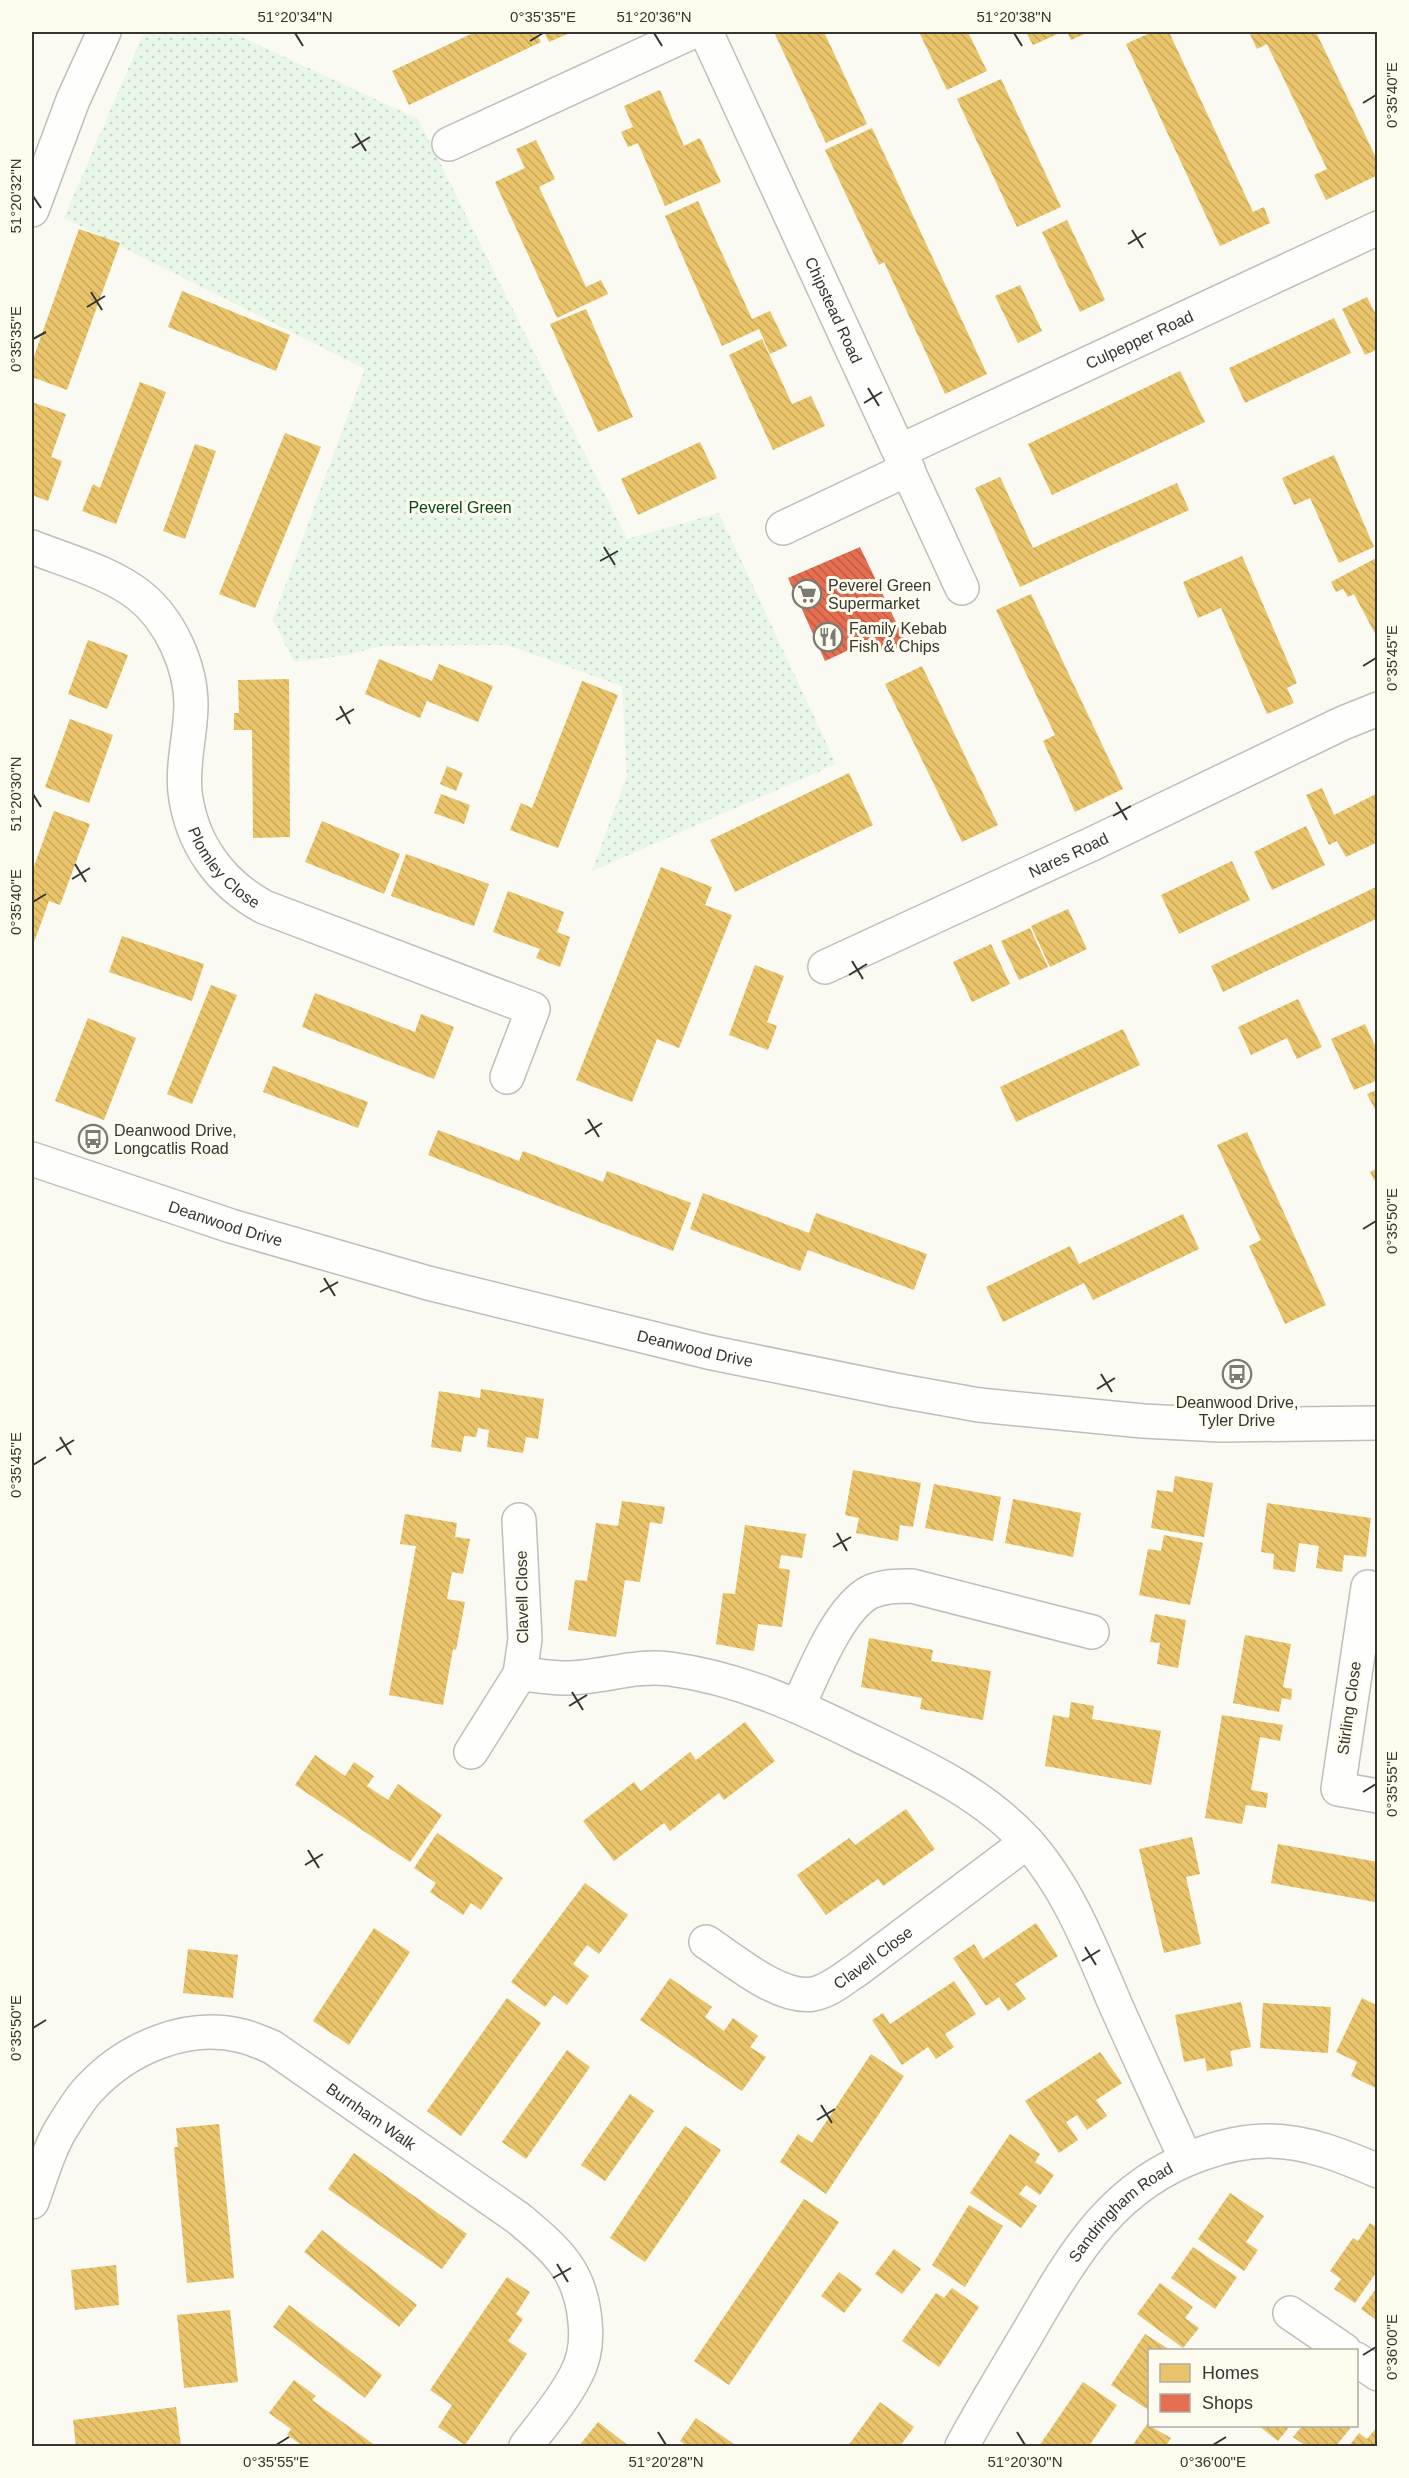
<svg xmlns="http://www.w3.org/2000/svg" width="1409" height="2478" font-family="Arial,sans-serif">
  <style>
    .park { fill: url(#park-dots) }
    .homes { fill: url(#homes-back-hatch) }
    .shops { fill: url(#shops-back-hatch) }
    .lines { fill: none; stroke-linecap: round; stroke-linejoin: round }
    .minor-casing { stroke: #bfbeb8; stroke-width: 36 }
    .minor { stroke: #fefefd; stroke-width: 33 }
    .ticks { fill: none; stroke: #37352f; stroke-width: 2 }
    .labels { text-anchor: middle; dominant-baseline: central; stroke-width: 6; stroke-linejoin: round; paint-order: stroke }
    .street-label { font-size: 16px; fill: #37352f; stroke: #fefbef }
    .park-label { font-size: 16px; fill: #044421; stroke: #fefbef }
    .poi-label { font-size: 16px; fill: #37352f; stroke: #fefbef; text-anchor: start }
    .neatline { fill: none; stroke: #37352f; stroke-width: 2 }
    .ticks-label { font-size: 15px; text-anchor: middle; fill: #37352f }
  </style>
  <defs>
    <pattern id="park-dots" width="8" height="8" patternUnits="userSpaceOnUse" patternTransform="scale(1.5)"><rect width="8" height="8" fill="#e8f7e8"/><path d="M2 2h.1M6 6h.1" fill="none" stroke="#c8d4c7" stroke-width="1.8" stroke-linecap="round"/></pattern>
    <pattern id="homes-back-hatch" width="6" height="6" patternUnits="userSpaceOnUse" patternTransform="scale(1.5)"><rect width="6" height="6" fill="#e9c46a"/><path d="M-1 5l2 2M0 0l6 6M5-1l2 2" fill="none" stroke="#c8a95c"/></pattern>
    <pattern id="shops-back-hatch" width="6" height="6" patternUnits="userSpaceOnUse" patternTransform="scale(1.5)"><rect width="6" height="6" fill="#e76f51"/><path d="M-1 5l2 2M0 0l6 6M5-1l2 2" fill="none" stroke="#bc5c44"/></pattern>
  </defs>
  <rect width="100%" height="100%" fill="#faf9f2"/>
  <path class="park" d="M144,32H231L418,119L627,539L719,513L836,764L592,871L627,776L622,686L507,645L380,646L348,655L294,662L273,619L365,369L64,218Z"/>
  <path class="homes" d="M475,32H536L541,42L409,105L392,71Z
    M544,32H572L549,42Z
    M774,32H824L867,124L826,143Z
    M919,32H968L987,71L947,90Z
    M1026,32H1062L1033,45Z
    M1067,32H1089L1071,40Z
    M1152,32H1169L1253,212L1264,207L1270,223L1220,246L1126,44Z
    M1249,32H1316L1378,162V175L1326,200L1314,175L1327,169L1267,44L1257,49Z
    M1001,79L1061,207L1017,227L957,99Z
    M660,90L684,146L700,138L721,182L665,206L638,143L628,147L621,132L633,127L624,106Z
    M872,128L987,374L945,394L884,262L879,265L825,150Z
    M536,140L555,179L539,187L586,287L601,280L608,294L557,318L495,182L525,168L516,149Z
    M698,201L752,319L770,311L787,346L770,354L759,329L722,346L665,216Z
    M1067,220L1105,300L1080,312L1042,232Z
    M79,229L120,243L67,390L32,377V362Z
    M1020,285L1042,331L1018,343L995,296Z
    M182,291L290,335L276,371L168,327Z
    M1367,297L1378,319V349L1365,355L1342,309Z
    M586,309L633,417L598,432L550,324Z
    M1334,318L1351,353L1245,403L1229,368Z
    M762,339L792,404L811,396L825,426L773,450L729,355Z
    M1180,371L1205,422L1052,495L1028,444Z
    M140,382L166,392L116,524L82,511L93,484L100,488Z
    M32,402L66,414L51,457L62,461L48,501L32,495Z
    M285,433L321,447L255,608L219,594Z
    M700,442L717,478L638,515L621,479Z
    M195,444L216,451L185,539L163,531Z
    M1334,455L1374,547L1339,563L1310,498L1294,505L1282,478Z
    M1000,477L1033,548L1177,483L1189,510L1020,587L975,488Z
    M1242,556L1297,683L1287,688L1294,703L1267,714L1221,608L1198,618L1183,582Z
    M1378,557V639L1354,594L1348,597L1343,589L1336,592L1331,582Z
    M1031,594L1123,789L1075,812L1043,741L1055,735L996,610Z
    M88,640L128,655L107,709L68,694Z
    M379,659L432,681L439,664L493,686L478,722L427,701L420,718L365,694Z
    M922,666L998,825L962,842L885,684Z
    M289,679L290,837L253,838L252,730H234V713H239L238,680Z
    M582,681L618,695L558,848L510,830L521,803L532,808Z
    M70,719L113,735L89,803L45,787Z
    M447,766L463,773L456,791L440,784Z
    M849,773L873,825L735,892L710,840Z
    M1322,788L1334,815L1378,793V842L1346,857L1337,841L1329,845L1306,795Z
    M441,794L470,805L464,824L434,813Z
    M54,811L90,824L60,905L49,901L32,948V872Z
    M322,821L400,854L384,894L305,862Z
    M1306,826L1325,865L1272,890L1254,852Z
    M406,854L489,884L474,926L391,896Z
    M1232,861L1250,900L1179,934L1161,895Z
    M661,867L712,887L705,905L732,915L679,1048L657,1039L632,1102L576,1080Z
    M1378,886V918L1223,992L1211,966Z
    M508,891L564,912L557,932L570,937L560,967L536,958L540,949L493,932Z
    M1068,909L1087,949L1050,967L1031,926Z
    M1030,928L1048,967L1019,980L1001,941Z
    M122,936L204,964L192,1001L109,972Z
    M991,944L1010,984L972,1002L953,962Z
    M755,965L784,976L767,1022L777,1026L768,1050L729,1035Z
    M211,985L237,995L192,1104L167,1094Z
    M315,993L415,1032L421,1014L454,1027L434,1079L302,1027Z
    M1298,999L1322,1047L1297,1059L1287,1038L1251,1055L1238,1027Z
    M88,1018L136,1038L104,1120L55,1101Z
    M1365,1024L1378,1052V1080L1354,1090L1331,1039Z
    M1123,1029L1140,1065L1016,1122L1000,1087Z
    M273,1066L368,1102L358,1128L263,1092Z
    M1378,1089V1115L1367,1094Z
    M438,1130L519,1161L523,1151L603,1182L607,1171L691,1203L673,1251L428,1155Z
    M1247,1132L1326,1305L1285,1324L1249,1246L1261,1240L1217,1145Z
    M1378,1168V1187L1370,1172Z
    M703,1193L809,1233L816,1213L927,1254L914,1290L808,1250L800,1271L690,1229Z
    M1183,1214L1199,1249L1093,1300L1084,1283L1003,1322L986,1287L1070,1246L1079,1264Z
    M481,1389L544,1399L538,1439L526,1437L523,1453L487,1447L489,1430L478,1428L476,1437L464,1436L461,1452L431,1447L439,1391L480,1398Z
    M853,1470L921,1483L913,1527L900,1525L898,1541L856,1533L859,1518L845,1515Z
    M1175,1476L1213,1483L1204,1537L1151,1528L1157,1490L1173,1492Z
    M934,1484L1001,1497L993,1541L925,1528Z
    M1013,1499L1081,1513L1073,1557L1005,1543Z
    M622,1501L665,1507L662,1524L650,1522L640,1582L625,1580L616,1637L568,1630L575,1580L587,1581L596,1523L618,1526Z
    M1267,1503L1371,1518L1366,1557L1344,1555L1342,1572L1316,1568L1319,1546L1299,1543L1295,1572L1273,1569L1274,1554L1261,1552Z
    M405,1514L457,1523L455,1537L470,1539L463,1574L452,1572L447,1599L465,1602L456,1650L453,1649L443,1705L389,1695L416,1546L400,1544Z
    M745,1525L806,1534L802,1558L781,1555L779,1568L790,1570L782,1627L758,1624L754,1651L716,1644L723,1593L735,1594Z
    M1164,1535L1203,1543L1190,1605L1139,1595L1148,1549L1161,1551Z
    M1155,1614L1186,1620L1178,1668L1157,1664L1160,1643L1150,1642Z
    M1245,1635L1291,1644L1283,1687L1292,1689L1291,1700L1282,1698L1279,1712L1233,1703Z
    M869,1638L933,1650L931,1661L991,1671L983,1720L920,1709L922,1698L861,1687Z
    M1071,1702L1094,1706L1092,1719L1161,1731L1151,1785L1045,1766L1053,1715L1069,1718Z
    M1222,1715L1283,1725L1280,1741L1260,1737L1251,1790L1268,1793L1266,1808L1246,1805L1242,1824L1205,1818Z
    M745,1722L775,1761L724,1800L719,1793L670,1831L664,1823L614,1861L583,1821L634,1782L641,1791L690,1752L696,1760Z
    M315,1755L345,1776L354,1762L374,1776L367,1786L388,1800L398,1784L442,1815L410,1862L295,1785Z
    M906,1809L935,1849L883,1886L878,1879L826,1915L797,1875L849,1838L855,1845Z
    M437,1833L503,1878L481,1910L471,1903L463,1915L430,1892L436,1883L414,1868Z
    M1192,1837L1200,1874L1186,1877L1201,1944L1164,1953L1139,1849Z
    M1278,1844L1378,1862L1375,1902L1271,1883Z
    M585,1883L628,1915L599,1954L587,1945L573,1964L589,1976L567,2005L554,1995L545,2007L511,1982Z
    M1036,1923L1058,1956L1015,1984L1026,1999L1008,2011L999,1997L986,2006L953,1958L974,1944L983,1959Z
    M374,1928L410,1952L349,2045L313,2021Z
    M188,1949L238,1955L233,1998L183,1993Z
    M670,1978L712,2007L705,2017L724,2031L733,2018L758,2036L750,2047L766,2057L742,2091L640,2020Z
    M954,1981L976,2014L945,2034L954,2047L936,2059L928,2047L902,2065L872,2020L883,2013L890,2024Z
    M507,1998L541,2023L461,2136L427,2111Z
    M1362,1998L1378,2006V2089L1351,2076L1357,2062L1336,2052Z
    M1241,2002L1251,2047L1230,2051L1233,2066L1207,2071L1205,2058L1184,2062L1175,2015Z
    M1263,2003L1331,2007L1328,2053L1260,2048Z
    M567,2050L590,2067L526,2159L502,2142Z
    M1100,2052L1122,2083L1096,2100L1107,2116L1087,2130L1077,2115L1066,2122L1078,2140L1059,2153L1025,2101Z
    M871,2054L904,2076L826,2194L780,2162L798,2134L812,2143Z
    M630,2094L654,2111L605,2181L581,2165Z
    M219,2124L234,2278L187,2283L174,2147H178L176,2128Z
    M685,2126L721,2150L645,2262L610,2238Z
    M1010,2134L1040,2154L1035,2162L1054,2175L1040,2195L1026,2185L1019,2194L1037,2206L1021,2228L970,2193Z
    M354,2153L467,2234L442,2269L328,2189Z
    M1230,2193L1264,2216L1246,2242L1258,2250L1244,2271L1198,2239Z
    M804,2199L839,2222L729,2385L694,2361Z
    M969,2205L1003,2226L965,2287L932,2265Z
    M1370,2223L1378,2228V2270L1355,2303L1334,2289L1341,2279L1330,2271L1353,2238L1358,2241Z
    M322,2230L417,2305L399,2327L304,2252Z
    M1193,2247L1237,2277L1215,2309L1171,2278Z
    M894,2249L921,2269L902,2294L875,2274Z
    M116,2265L119,2305L75,2310L71,2270Z
    M839,2272L862,2289L844,2313L821,2296Z
    M507,2277L530,2292L516,2314L523,2319L508,2341L527,2354L465,2445L438,2427L452,2405L430,2390Z
    M1160,2283L1193,2307L1185,2318L1199,2328L1183,2348L1137,2314Z
    M1378,2286V2321L1361,2309Z
    M952,2288L979,2307L939,2367L902,2341L936,2293L944,2298Z
    M289,2305L382,2375L365,2398L273,2327Z
    M230,2310L238,2382L184,2388L177,2315Z
    M1145,2334L1170,2350H1150V2405L1147,2409L1111,2385Z
    M294,2380L316,2396L312,2400L376,2446H303L287,2435L291,2429L269,2413Z
    M1083,2382L1117,2405L1089,2446H1039Z
    M880,2402L914,2427L900,2446H848Z
    M176,2407L181,2446H76L73,2420Z
    M696,2418L737,2446H688L680,2441Z
    M1150,2420V2426L1171,2438L1166,2446H1132Z
    M598,2422L629,2446H579Z
    M1259,2426H1290L1278,2441Z
    M1302,2426H1352L1336,2446H1306L1293,2437Z
    M1378,2426V2446H1349L1359,2433L1367,2439Z"/>
  <path class="shops" d="M860,547L906,643L884,654L875,638L825,661L788,578Z"/>
  <g class="lines">
    <g class="minor-casing">
      <g id="minor">
        <path id="s1" d="M706,32L962,588"/>
        <path d="M449,144L692,32"/>
        <path d="M32,210L73,100L104,32"/>
        <path id="s2" d="M900,451L1378,228"/>
        <path d="M783,528L908,469"/>
        <path id="s3" d="M32,547C67,561 110,572 140,596C170,620 191,666 191,705C191,733 182,763 185,792C191,843 220,883 264,907L533,1009L507,1077"/>
        <path id="s4" d="M825,967L1094,843L1343,723L1378,709"/>
        <path id="s5" d="M32,1159L231,1226L428,1283L708,1352L895,1390L979,1405L1143,1421L1221,1425L1378,1423"/>
        <path d="M1368,1587L1338,1789L1378,1796"/>
        <path d="M520,1674C535,1675 551,1678 566,1678C601,1678 635,1664 670,1669C738,1678 797,1705 858,1735C918,1764 982,1792 1027,1842C1068,1887 1092,1950 1116,2006C1139,2057 1162,2108 1186,2159"/>
        <path d="M798,1706C814,1673 838,1609 870,1592C884,1586 897,1586 912,1586L1092,1632"/>
        <path d="M471,1752L520,1674L525,1639L519,1520"/>
        <path id="s6" d="M706,1942C734,1960 780,2000 813,1994C830,1991 844,1978 858,1969L1027,1842"/>
        <path id="s7" d="M32,2202C41,2177 49,2148 63,2126C71,2114 79,2099 89,2089C127,2048 187,2022 242,2036C252,2038 262,2043 272,2047L518,2218C556,2250 581,2270 585,2322C587,2340 585,2358 576,2375C564,2399 542,2425 526,2446"/>
        <path d="M1290,2313L1344,2350"/>
        <path d="M1356,2359L1378,2374"/>
        <path id="s8" d="M962,2446C982,2409 1004,2373 1026,2336C1072,2257 1110,2186 1201,2154C1223,2146 1246,2141 1268,2141C1307,2141 1343,2156 1378,2171"/>
      </g>
    </g>
    <use href="#minor" class="minor"/>
  </g>
  <path class="ticks" d="M295,33L303,46M654,33L662,46M1014,33L1022,46M530,41L543,33M1363,103L1376,95M355,133L366,151M352,148L370,137M33,196L41,208M1132,230L1143,248M1128,244L1146,233M91,292L102,310M87,307L105,296M33,339L46,332M868,388L879,406M864,403L882,392M604,547L615,565M600,561L618,551M1363,666L1376,658M340,706L350,724M336,720L354,709M33,794L41,807M1116,802L1127,820M1113,816L1131,806M75,864L86,882M72,879L90,868M33,902L46,894M852,961L863,979M849,975L867,964M588,1119L599,1137M585,1134L602,1123M1363,1229L1376,1221M324,1278L335,1296M320,1292L338,1282M1101,1374L1112,1392M1097,1389L1115,1378M60,1437L71,1455M56,1451L74,1440M33,1465L46,1457M837,1533L847,1551M833,1547L851,1537M572,1692L583,1710M569,1706L587,1695M1363,1792L1376,1784M308,1850L319,1868M305,1865L323,1854M1085,1947L1096,1965M1082,1961L1100,1950M33,2028L46,2020M821,2105L832,2123M817,2120L835,2109M557,2264L568,2282M553,2278L571,2268M1363,2355L1376,2347M658,2432L666,2445M1017,2432L1025,2445M276,2445L289,2437M1213,2445L1226,2437"/>
  <defs>
    <g id="supermarket-ring" transform="scale(1.5)"><circle r="9.5" fill="#fefbef" stroke="#7b7a73" stroke-width="1.5"/><path d="M-6-5.5h2.5l.6 2H6L4.5 2H-2.5L-4.4-4H-6ZM-1.5 3.2a1.3 1.3 0 1 0 .1 0ZM3 3.2a1.3 1.3 0 1 0 .1 0Z" fill="#7b7a73"/></g>
    <g id="restaurant-ring" transform="scale(1.5)"><circle r="9.5" fill="#fefbef" stroke="#7b7a73" stroke-width="1.5"/><path d="M-5-6h1v4h1v-4h1v4h1v-4h1v5L-1.5 .5V6h-2V.5L-5-1ZM5-6V6H3V1.5H1.5Q1.5-4 5-6Z" fill="#7b7a73"/></g>
    <g id="bus-ring" transform="scale(1.5)"><circle r="9.5" fill="#fefbef" stroke="#7b7a73" stroke-width="1.5"/><path d="M-5-6H5V4H4V6H2V4H-2V6H-4V4H-5ZM-3.5-4V0h7V-4ZM-3.5 1.2v1.5H-2V1.2ZM2 1.2v1.5H3.5V1.2Z" fill="#7b7a73"/></g>
  </defs>
  <g fill-rule="evenodd">
    <use href="#supermarket-ring" x="807" y="594"/>
    <use href="#restaurant-ring" x="828" y="637"/>
    <use href="#bus-ring" x="93" y="1139"/>
    <use href="#bus-ring" x="1237" y="1374"/>
  </g>
  <g class="labels">
    <g class="street-label">
      <text stroke="none"><textPath href="#s1" startOffset="306">Chipstead Road</textPath></text>
      <text stroke="none"><textPath href="#s2" startOffset="264">Culpepper Road</textPath></text>
      <text stroke="none"><textPath href="#s4" startOffset="268">Nares Road</textPath></text>
      <text stroke="none"><textPath href="#s3" startOffset="418">Plomley Close</textPath></text>
      <text stroke="none"><textPath href="#s5" startOffset="204">Deanwood Drive</textPath></text>
      <text stroke="none"><textPath href="#s5" startOffset="690">Deanwood Drive</textPath></text>
      <text transform="translate(522 1597) rotate(-91)">Clavell Close</text>
      <text transform="translate(1349 1708) rotate(-82)">Stirling Close</text>
      <text stroke="none"><textPath href="#s6" startOffset="192">Clavell Close</textPath></text>
      <text stroke="none"><textPath href="#s7" startOffset="450">Burnham Walk</textPath></text>
      <text stroke="none"><textPath href="#s8" startOffset="285">Sandringham Road</textPath></text>
    </g>
    <g class="park-label">
      <text x="460" y="507">Peverel Green</text>
    </g>
    <g class="poi-label">
      <text x="828" y="585">Peverel Green<tspan x="828" dy="18">Supermarket</tspan></text>
      <text x="849" y="628">Family Kebab<tspan x="849" dy="18">Fish &amp; Chips</tspan></text>
      <text x="114" y="1130">Deanwood Drive,<tspan x="114" dy="18">Longcatlis Road</tspan></text>
      <text x="1237" y="1402" text-anchor="middle">Deanwood Drive,<tspan x="1237" dy="18">Tyler Drive</tspan></text>
    </g>
  </g>
  <rect width="1409" height="2478" fill="none" stroke="#fefbef" stroke-width="66"/>
  <rect x="1148" y="2349" width="210" height="78" fill="#fefbef" stroke="#aeaca2" stroke-width="1.5"/>
  <rect x="1160" y="2364" width="30" height="18" fill="#e9c46a" stroke="#aeaca2" stroke-width="1.5"/>
  <text x="1202" y="2379" font-size="18" fill="#37352f">Homes</text>
  <rect x="1160" y="2394" width="30" height="18" fill="#e76f51" stroke="#aeaca2" stroke-width="1.5"/>
  <text x="1202" y="2409" font-size="18" fill="#37352f">Shops</text>
  <rect x="33" y="33" width="1343" height="2412" class="neatline"/>
  <g class="ticks-label">
    <text x="295" y="22">51°20'34"N</text>
    <text x="543" y="22">0°35'35"E</text>
    <text x="654" y="22">51°20'36"N</text>
    <text x="1014" y="22">51°20'38"N</text>
    <text transform="translate(1392 95) rotate(-90)" y="5">0°35'40"E</text>
    <text transform="translate(16 196) rotate(-90)" y="5">51°20'32"N</text>
    <text transform="translate(16 339) rotate(-90)" y="5">0°35'35"E</text>
    <text transform="translate(1392 658) rotate(-90)" y="5">0°35'45"E</text>
    <text transform="translate(16 794) rotate(-90)" y="5">51°20'30"N</text>
    <text transform="translate(16 902) rotate(-90)" y="5">0°35'40"E</text>
    <text transform="translate(1392 1221) rotate(-90)" y="5">0°35'50"E</text>
    <text transform="translate(16 1465) rotate(-90)" y="5">0°35'45"E</text>
    <text transform="translate(1392 1784) rotate(-90)" y="5">0°35'55"E</text>
    <text transform="translate(16 2028) rotate(-90)" y="5">0°35'50"E</text>
    <text transform="translate(1392 2347) rotate(-90)" y="5">0°36'00"E</text>
    <text x="276" y="2467">0°35'55"E</text>
    <text x="666" y="2467">51°20'28"N</text>
    <text x="1025" y="2467">51°20'30"N</text>
    <text x="1213" y="2467">0°36'00"E</text>
  </g>
</svg>
